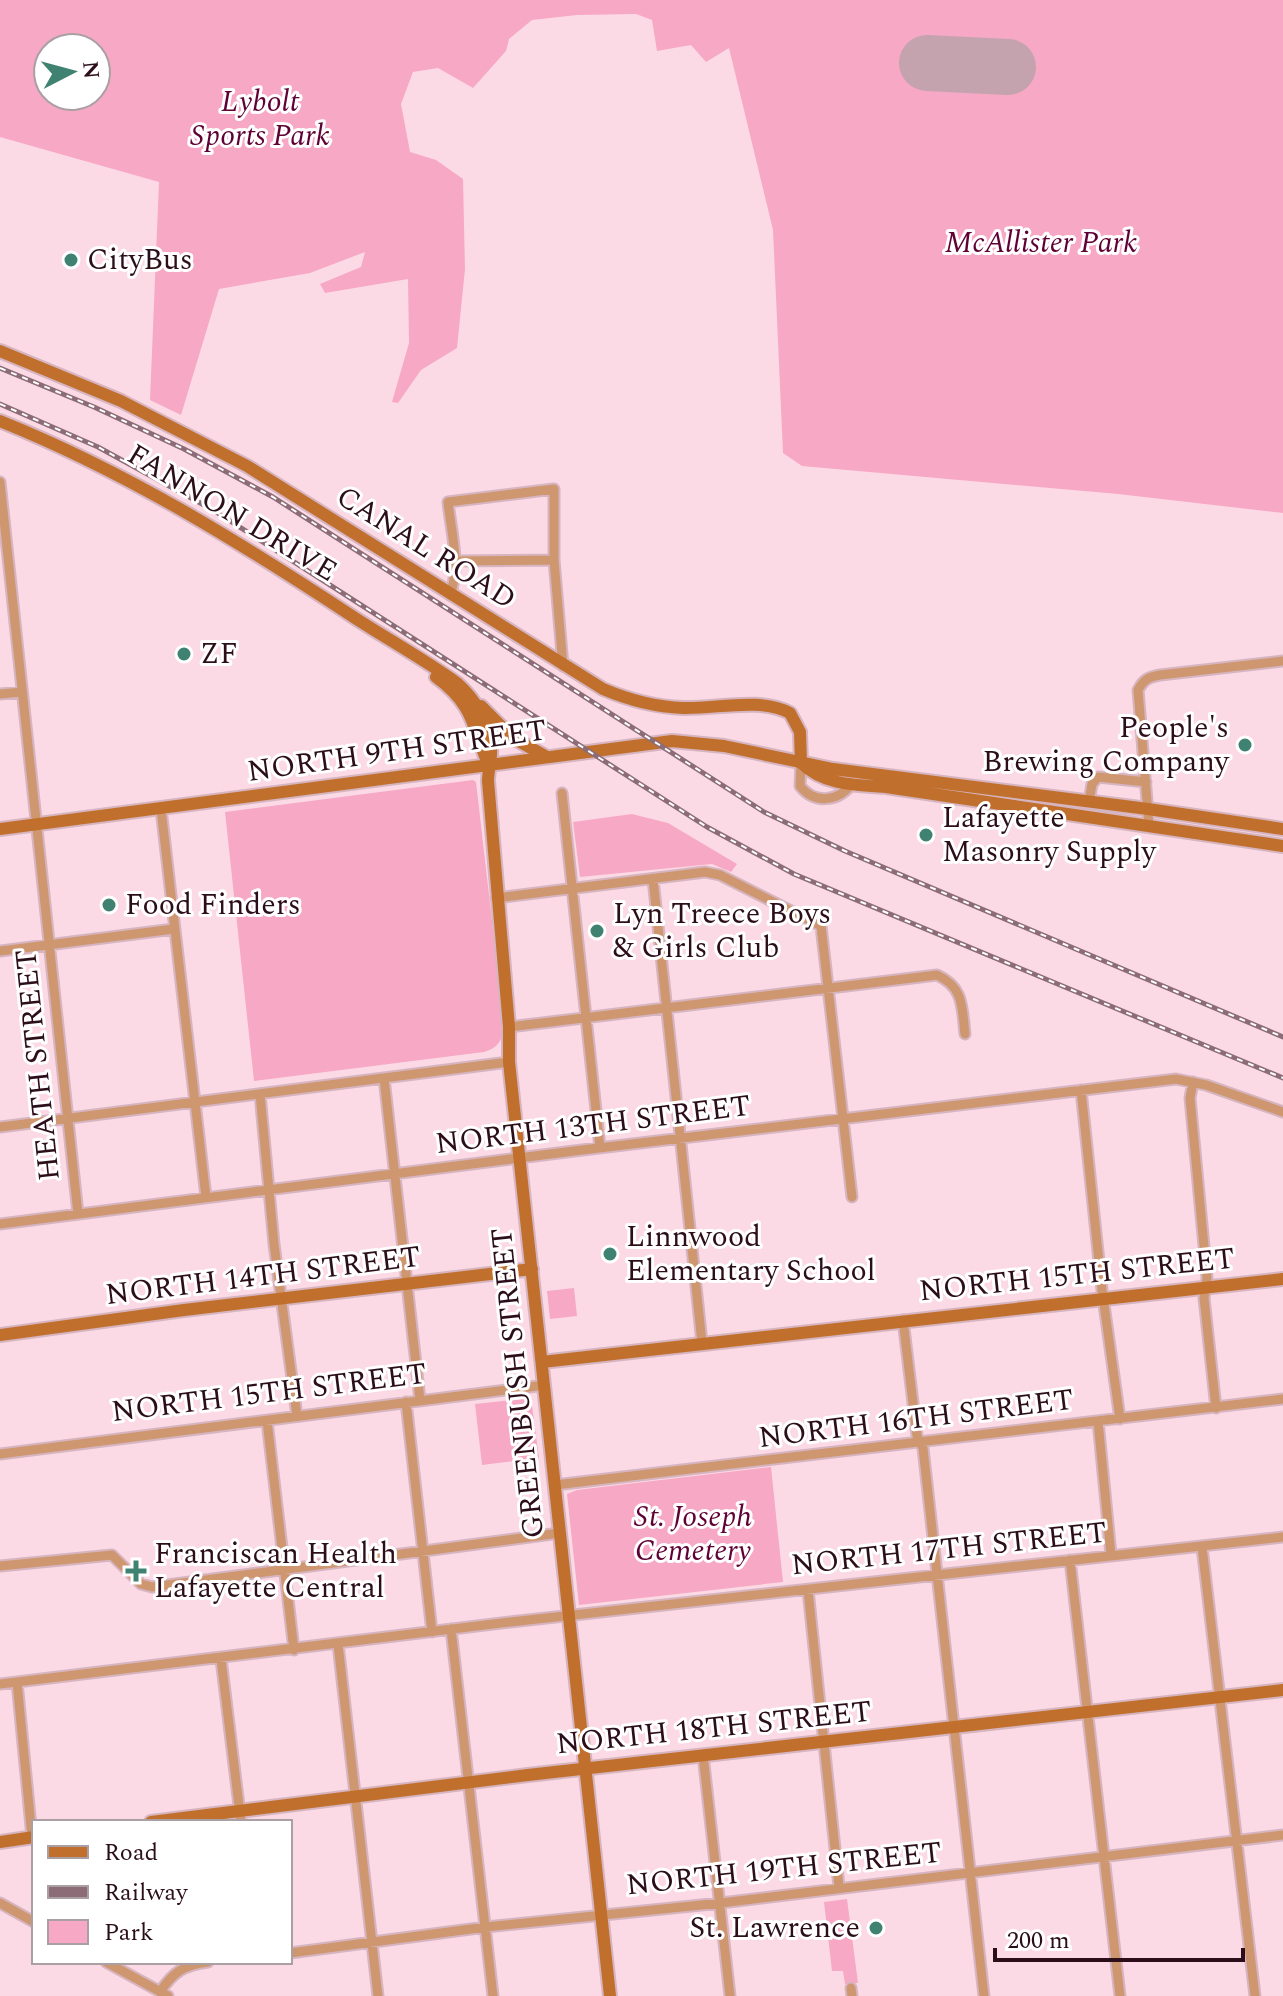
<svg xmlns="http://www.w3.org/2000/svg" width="1283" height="1996" font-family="Spectral,serif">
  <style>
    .green { fill: #f7a8c5; fill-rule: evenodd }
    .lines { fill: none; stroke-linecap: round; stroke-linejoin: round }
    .runway { stroke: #c4a3ae; stroke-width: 56 }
    .street-casing { stroke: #d6b5c0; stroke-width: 13 }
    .secondary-casing { stroke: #d6b5c0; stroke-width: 16 }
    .street { stroke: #cf9770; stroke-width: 9 }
    .secondary { stroke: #c16f2c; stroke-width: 12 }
    .rail-casing { stroke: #8b6c77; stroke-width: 5 }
    .rail { stroke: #fff; stroke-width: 2; stroke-dasharray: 6; stroke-linecap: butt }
    .poi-dot { fill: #408272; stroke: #fff; stroke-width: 3 }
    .labels { text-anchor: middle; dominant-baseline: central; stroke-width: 6; stroke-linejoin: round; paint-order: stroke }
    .park-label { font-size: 30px; font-style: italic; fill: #5f0134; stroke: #fff }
    .poi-label { font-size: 30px; fill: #2b0e1a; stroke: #fff; text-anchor: start }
    .street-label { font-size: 30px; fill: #2b0e1a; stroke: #fff }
  </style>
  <rect width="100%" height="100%" fill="#fcdae5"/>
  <path class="green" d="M0,0H1283V513L1118,494L802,466L783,453L773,230L729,48L706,62L691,45L657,51L652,20L636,14L577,15L532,20L509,39L506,51L473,88L438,68L413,72L401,104L410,152L436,160L463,179L465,269L457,348L421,370L398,403L392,402L409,343L408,279L325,293L320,284L361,267L365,252L310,273L219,289L181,415L150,400L159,182L0,137ZM48,48H96V96H48Z
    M473,780L476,782L504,1025C503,1040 498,1048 484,1052L254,1081L225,812Z
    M632,814L668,823L737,864L731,872L712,864L580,877L573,822Z
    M574,1288L577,1316L550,1319L547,1291Z
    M531,1398L539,1458L482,1465L475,1404Z
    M771,1467L783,1582L579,1605L567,1494L577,1490Z
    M847,1899L858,1983L845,1984L843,1971H832L824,1902Z"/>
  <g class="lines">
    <path class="runway" d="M927,63L1008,67"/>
    <g class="street-casing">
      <path id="street" d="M0,482L78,1214
        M455,561L554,560
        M450,595C461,566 451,531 448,502L554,489V560L563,666
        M0,694L22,692
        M801,763L800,786C814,804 837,802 851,785
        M562,793L600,1148
        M1089,802L1092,784L1098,777L1146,782
        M161,809L206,1197
        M1149,826L1138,690C1144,679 1149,677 1160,675L1283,661
        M653,879L702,1343
        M496,898L705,872L720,875L821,926L852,1197
        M0,951L174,929
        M509,1027L937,975C964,987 962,1008 965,1034
        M384,1078L420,1400
        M1193,1082L1190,1098L1207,1278L1204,1298L1216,1408
        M1081,1090L1102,1290L1120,1419
        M260,1094L274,1244L297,1416
        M0,1127L509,1062
        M0,1224L582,1150L1176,1079L1206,1085L1283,1112
        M903,1320L917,1436L923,1448L984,1996
        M406,1402L432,1632
        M267,1421L294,1650
        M1098,1421L1111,1555
        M0,1454L545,1385
        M555,1485L1283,1399
        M1202,1547L1255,1996
        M1070,1560L1120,1996
        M0,1566L112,1555L141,1584L152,1587L560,1533
        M808,1590L839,1887
        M451,1629L493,1996
        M338,1644L378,1996
        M221,1659L241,1822
        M17,1682L32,1837
        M0,1684L510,1622L1283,1537
        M703,1755L730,1996
        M0,1903L34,1922
        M290,1953L486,1927L721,1903L1283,1835
        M106,1962L168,1996
        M851,1988L852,1996
        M160,1992C173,1972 184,1965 208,1962"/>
    </g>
    <g class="secondary-casing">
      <path id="secondary" d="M0,351L121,401L247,466L603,689C629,700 655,707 683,708C717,709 759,697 790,713L800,732L801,763
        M0,421C127,472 241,543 355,618C389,640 425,660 457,683C476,700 490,723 491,749C492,759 488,770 488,781L509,1027V1062L610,1996
        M436,677C474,705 472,725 488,764
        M481,706L513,738L547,757
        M801,763C824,785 854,785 886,787L1283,846
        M0,829L672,741L724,746L833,769L1148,809L1283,829
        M0,1335L184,1310L532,1269
        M542,1362L1283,1279
        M151,1822L528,1775L1283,1690
        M0,1842L34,1837"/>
    </g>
    <use href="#street" class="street"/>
    <use href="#secondary" class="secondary"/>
    <g class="rail-casing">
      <path id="rail" d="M0,368L94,407L184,449L273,497L764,812L845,851L1283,1037
        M0,404L98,447L213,510L707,827L794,874L1283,1078"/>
    </g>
    <use href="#rail" class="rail"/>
  </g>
  <g class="poi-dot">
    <circle cx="71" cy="260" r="8"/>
    <circle cx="184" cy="654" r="8"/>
    <circle cx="1245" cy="745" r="8"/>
    <circle cx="926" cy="835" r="8"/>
    <circle cx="109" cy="905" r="8"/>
    <circle cx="597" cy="931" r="8"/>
    <circle cx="610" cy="1254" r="8"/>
    <path d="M132 1559h8v8h8v8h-8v8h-8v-8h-8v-8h8z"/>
    <circle cx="876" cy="1928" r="8"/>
  </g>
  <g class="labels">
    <g class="park-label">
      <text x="260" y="102">Lybolt<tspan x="260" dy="34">Sports Park</tspan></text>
      <text x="1041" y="243">McAllister Park</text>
      <text x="693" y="1517">St. Joseph<tspan x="693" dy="34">Cemetery</tspan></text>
    </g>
    <g class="poi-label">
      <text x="87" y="260">CityBus</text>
      <text x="200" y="654">ZF</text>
      <text x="1229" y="728" text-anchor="end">People's<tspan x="1229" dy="34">Brewing Company</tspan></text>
      <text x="942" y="818">Lafayette<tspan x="942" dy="34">Masonry Supply</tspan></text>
      <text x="125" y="905">Food Finders</text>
      <text x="613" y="914">Lyn Treece Boys<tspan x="613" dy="34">&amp; Girls Club</tspan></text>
      <text x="626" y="1237">Linnwood<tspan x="626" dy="34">Elementary School</tspan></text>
      <text x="154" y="1554">Franciscan Health<tspan x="154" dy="34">Lafayette Central</tspan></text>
      <text x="860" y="1928" text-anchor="end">St. Lawrence</text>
    </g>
    <g class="street-label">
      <text transform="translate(232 513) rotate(31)">FANNON DRIVE</text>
      <text transform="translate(426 548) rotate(32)">CANAL ROAD</text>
      <text transform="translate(397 751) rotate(-8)">NORTH 9TH STREET</text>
      <text transform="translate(38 1065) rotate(-96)">HEATH STREET</text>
      <text transform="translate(593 1125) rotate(-7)">NORTH 13TH STREET</text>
      <text transform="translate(1077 1275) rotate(-6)">NORTH 15TH STREET</text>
      <text transform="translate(263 1276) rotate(-7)">NORTH 14TH STREET</text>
      <text transform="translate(518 1383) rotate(-96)">GREENBUSH STREET</text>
      <text transform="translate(269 1393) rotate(-7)">NORTH 15TH STREET</text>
      <text transform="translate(916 1419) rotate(-7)">NORTH 16TH STREET</text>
      <text transform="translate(949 1549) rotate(-6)">NORTH 17TH STREET</text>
      <text transform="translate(714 1728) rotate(-6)">NORTH 18TH STREET</text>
      <text transform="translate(784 1869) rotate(-6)">NORTH 19TH STREET</text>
    </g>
  </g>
  <rect x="32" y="1820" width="260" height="144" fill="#ffffff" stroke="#aa9fa3" stroke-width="2"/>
  <rect x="48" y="1846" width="40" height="12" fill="#c16f2c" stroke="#aa9fa3" stroke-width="2"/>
  <text x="104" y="1860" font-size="24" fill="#2b0e1a">Road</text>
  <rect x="48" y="1886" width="40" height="12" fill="#8b6c77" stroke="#aa9fa3" stroke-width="2"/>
  <text x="104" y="1900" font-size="24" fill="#2b0e1a">Railway</text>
  <rect x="48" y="1920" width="40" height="24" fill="#f7a8c5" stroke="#aa9fa3" stroke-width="2"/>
  <text x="104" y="1940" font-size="24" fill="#2b0e1a">Park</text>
  <g transform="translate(72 72) rotate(84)"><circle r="38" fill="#ffffff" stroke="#aa9fa3" stroke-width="2"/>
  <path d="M0-6L14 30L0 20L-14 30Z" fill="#408272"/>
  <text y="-12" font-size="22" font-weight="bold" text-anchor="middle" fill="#2b0e1a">N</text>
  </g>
  <path d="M995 1948v12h248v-12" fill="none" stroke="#2b0e1a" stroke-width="4"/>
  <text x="1007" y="1948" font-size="24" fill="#2b0e1a" stroke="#ffffff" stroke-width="6" paint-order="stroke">200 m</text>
</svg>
